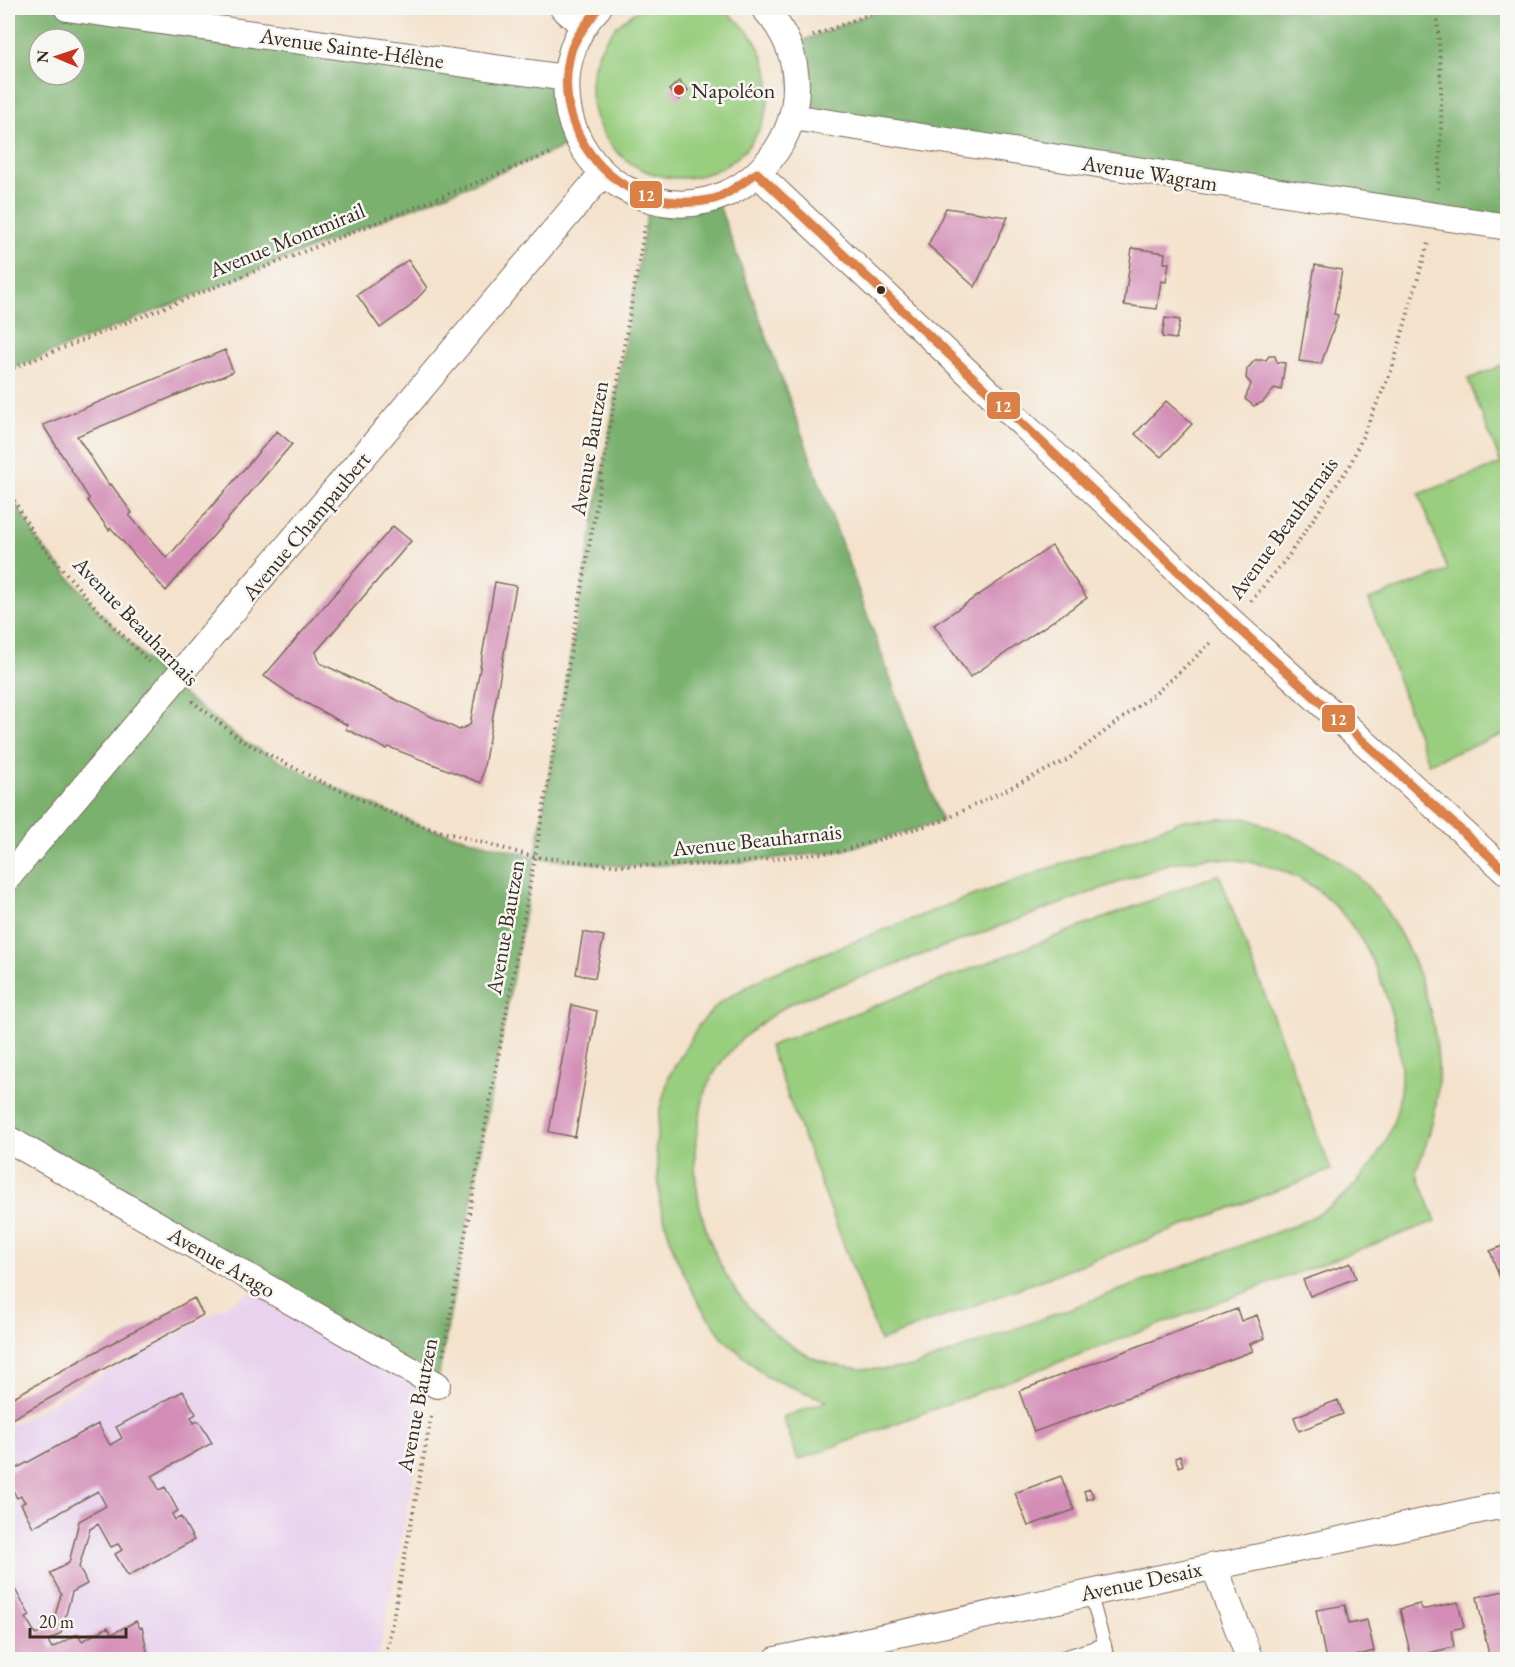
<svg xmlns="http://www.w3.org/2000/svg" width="1515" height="1667" font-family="'EB Garamond',serif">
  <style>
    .built { fill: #e8d2ee }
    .green { fill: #99ce7f; stroke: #6a7c4e; stroke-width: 1.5; fill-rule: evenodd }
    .forest { fill: #7ab16e; stroke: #5a6e46; stroke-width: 1.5; fill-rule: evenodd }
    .building { fill: #d38db6 }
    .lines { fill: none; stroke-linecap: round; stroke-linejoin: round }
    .lane-casing { stroke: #7c6a5b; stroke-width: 14 }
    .street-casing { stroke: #7c6a5b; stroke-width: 28 }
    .path { stroke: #7c6a5b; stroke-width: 4; stroke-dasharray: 1.5 4.5; stroke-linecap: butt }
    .lane { stroke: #fff; stroke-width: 12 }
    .street { stroke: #fff; stroke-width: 26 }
    .bus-1-casing { stroke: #f6f6f2; stroke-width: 14 }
    .bus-1 { stroke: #db8148; stroke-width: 9 }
    .poi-dot { fill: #c8321e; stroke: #f6f6f2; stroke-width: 2 }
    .bus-dot { fill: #3b2a1e; stroke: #f6f6f2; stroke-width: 2 }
    .labels { text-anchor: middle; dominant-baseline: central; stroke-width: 5; stroke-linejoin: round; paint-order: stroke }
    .street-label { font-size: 22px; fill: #3b2a1e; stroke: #f6f6f2 }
    .poi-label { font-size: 22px; fill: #3b2a1e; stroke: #f6f6f2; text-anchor: start }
    .line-badge { stroke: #f6f6f2; stroke-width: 2 }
    .badge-label { font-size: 16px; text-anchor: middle; font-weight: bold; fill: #fff }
  </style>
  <rect width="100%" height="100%" fill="#f6f6f2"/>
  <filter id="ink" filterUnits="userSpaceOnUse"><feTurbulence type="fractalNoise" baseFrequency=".0167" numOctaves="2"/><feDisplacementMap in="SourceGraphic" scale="12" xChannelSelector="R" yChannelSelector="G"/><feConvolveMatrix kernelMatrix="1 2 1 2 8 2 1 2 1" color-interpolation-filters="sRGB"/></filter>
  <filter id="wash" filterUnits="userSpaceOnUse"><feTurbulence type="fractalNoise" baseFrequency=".008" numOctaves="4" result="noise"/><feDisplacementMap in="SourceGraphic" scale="24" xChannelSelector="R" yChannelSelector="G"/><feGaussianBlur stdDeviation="1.35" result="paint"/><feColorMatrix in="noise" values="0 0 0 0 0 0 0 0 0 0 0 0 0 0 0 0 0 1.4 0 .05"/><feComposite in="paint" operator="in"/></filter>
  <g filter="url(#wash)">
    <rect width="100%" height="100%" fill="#f4e2cc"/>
    <path class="built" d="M256,1289L430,1390L378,1659H8V1427Z"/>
    <path class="green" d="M591 89a89 89 0 1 1 178 0a89 89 0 1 1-178 0Z
      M1507,364V733L1428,763L1369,600L1448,571L1419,494L1501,464L1468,379Z
      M1245,818C1281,831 1316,843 1347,867C1403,912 1442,1012 1438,1083C1437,1114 1428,1142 1416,1171L1436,1221L798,1460L783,1417L827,1401L767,1377L723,1338L699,1304L675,1255L660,1204L656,1146L660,1109L669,1076L699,1025L720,1002L766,976L958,901L1184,820ZM1207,858C1242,859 1276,864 1307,883C1346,907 1371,950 1385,992C1394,1021 1402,1051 1401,1081C1398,1146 1352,1203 1293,1226L912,1367C879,1370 840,1372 809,1356C726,1314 679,1206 700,1116C702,1106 703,1094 708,1085C725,1048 757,1024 791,1003L1171,863Z
      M1219,874L1331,1170L880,1341L769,1046Z"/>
    <path class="forest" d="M8,8H67L566,78L579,141L8,370ZM39,39H75V75H39Z
      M885,8H1507V227L792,117L789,46Z
      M716,197L942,821L841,851L726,864L621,866L535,858L437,1385L8,1139V490L37,540L97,609L171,685L244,742L326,784L421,826L535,857L650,199Z"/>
    <g id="blocks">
      <path class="building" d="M679,81L688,90L679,100L669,90Z
        M946,208L1008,217L975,287L928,245Z
        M1132,248L1165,253L1164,263H1169L1166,282L1161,281L1157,309L1124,305Z
        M408,260L427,288L408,308L380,328L357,295Z
        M1315,265L1342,270L1334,314L1338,315L1337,319L1321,364L1299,361Z
        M1165,318L1180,320L1176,339L1162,337Z
        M225,350L233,372L77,436L109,485L111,484L132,513L129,515L167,558L277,431L292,444L166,591L111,528L109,530L88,501L89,498L43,425Z
        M1269,356H1275L1277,362L1285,363L1281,390L1275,388L1263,402L1254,406L1245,399L1251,384L1246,378L1247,369L1255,360H1266Z
        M1166,401L1192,424L1161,457L1135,434Z
        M393,526L411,541L316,652L320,663L459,730L470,725L495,582L516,586L481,783L389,747L386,749L346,729L347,725L293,696L264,676Z
        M1052,546L1087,598L970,677L934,625Z
        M583,932L604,936L595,978L576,974Z
        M572,1005L597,1011L575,1137L549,1132Z
        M1508,1244V1291L1505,1292L1490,1251Z
        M1351,1263L1356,1278L1310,1296L1303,1280Z
        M194,1298L203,1315L8,1421V1400Z
        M1237,1309L1241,1321L1257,1315L1265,1338L1250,1344L1253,1351L1034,1432L1019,1391Z
        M183,1391L196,1414L191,1417L194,1423L199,1421L212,1443L152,1476L159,1490L165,1487L178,1511L172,1514L175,1520L181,1517L194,1540L128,1576L115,1554L122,1550L118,1544L111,1547L98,1524L90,1529L79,1567L87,1584L72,1592L61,1633L48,1641L52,1648L78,1634L82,1641L108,1627L112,1634L136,1621L140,1628L142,1627L149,1660H8V1587L12,1584L30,1616L26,1618L36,1635L52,1626L61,1594L50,1573L69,1563L79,1521L106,1506L98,1491L33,1527L21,1504L25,1502L21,1496L17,1498L8,1481V1473L98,1424L110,1445L122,1438L116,1427Z
        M1338,1400L1343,1414L1299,1431L1294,1417Z
        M1180,1456L1183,1465L1179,1467L1175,1458Z
        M1061,1476L1074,1510L1028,1526L1015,1493Z
        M1090,1489L1094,1497L1087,1500L1084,1491Z
        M1508,1590V1631L1501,1633L1507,1660H1490L1477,1597Z
        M1458,1602L1464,1627L1451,1630L1454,1647L1411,1657L1400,1609L1420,1604L1422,1609H1427Z
        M1345,1605L1349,1624L1367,1620L1374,1651L1341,1660H1326L1316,1610Z
        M179,1653L181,1660H151V1658Z"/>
    </g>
  </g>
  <g filter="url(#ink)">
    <use href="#blocks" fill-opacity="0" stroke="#7c6a5b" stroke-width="1.5"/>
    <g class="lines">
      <g class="lane-casing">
        <path id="lane" d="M1090,1592L1109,1660
          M1057,1659L1105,1644"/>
      </g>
      <g class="street-casing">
        <path id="street" d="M67,8L566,78
          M563,8L584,26
          M598,8C571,35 561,75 569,113C576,144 596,172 624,188C740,252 853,104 764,8
          M792,117L1508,227
          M757,173L1233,623L1508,873
          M8,877L603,173
          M8,1139L437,1385
          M1214,1566L1250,1660
          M776,1660L1508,1504"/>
      </g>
      <path class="path" d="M1436,8C1442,68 1443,128 1438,189
        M813,36L885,8
        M8,370L553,152
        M8,490L37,540L97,609L151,664
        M1251,601L1287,558L1350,465L1392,369L1428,243
        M192,701L244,742L326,784L421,826L535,857L621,866L726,864L841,851L942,821L1067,760L1157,692L1211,643
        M443,1355L535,857L645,226
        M385,1660L432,1413"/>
      <use href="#lane" class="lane"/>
      <use href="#street" class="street"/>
      <g class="bus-1-casing">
        <path id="bus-1" d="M598,8C590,21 575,36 571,51C547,138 625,220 714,199C728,195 744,181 757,173L1233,623L1508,873"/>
      </g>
      <use href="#bus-1" class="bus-1"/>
    </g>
  </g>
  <circle class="poi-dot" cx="679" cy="90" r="6"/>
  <circle class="bus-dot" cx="881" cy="290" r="5"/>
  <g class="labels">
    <g class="street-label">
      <text transform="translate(352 48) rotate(8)">Avenue Sainte-Hélène</text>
      <text transform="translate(1150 173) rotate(9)">Avenue Wagram</text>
      <text transform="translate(287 240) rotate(-22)">Avenue Montmirail</text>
      <text transform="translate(589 448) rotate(-80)">Avenue Bautzen</text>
      <text transform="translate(306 526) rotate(-50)">Avenue Champaubert</text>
      <text transform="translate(1283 528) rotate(-54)">Avenue Beauharnais</text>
      <text transform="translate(136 621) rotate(46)">Avenue Beauharnais</text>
      <text transform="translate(757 840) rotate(-6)">Avenue Beauharnais</text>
      <text transform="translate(505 927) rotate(-80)">Avenue Bautzen</text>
      <text transform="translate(222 1262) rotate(30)">Avenue Arago</text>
      <text transform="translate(417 1405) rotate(-79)">Avenue Bautzen</text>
      <text transform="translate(1141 1581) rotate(-12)">Avenue Desaix</text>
    </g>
    <g class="poi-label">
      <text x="691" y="90">Napoléon</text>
    </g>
  </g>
  <g class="line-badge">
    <rect x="629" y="180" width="34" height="29" rx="6" fill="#db8148"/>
    <rect x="986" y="391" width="35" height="29" rx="6" fill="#db8148"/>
    <rect x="1321" y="704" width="35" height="29" rx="6" fill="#db8148"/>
  </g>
  <g class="badge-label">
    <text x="646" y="201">12</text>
    <text x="1003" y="412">12</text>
    <text x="1338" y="725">12</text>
  </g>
  <rect width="1515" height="1667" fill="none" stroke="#f6f6f2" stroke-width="30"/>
  <g transform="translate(57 57) rotate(272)"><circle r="28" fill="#f6f6f2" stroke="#aba49d" stroke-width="1.5"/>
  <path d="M0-4.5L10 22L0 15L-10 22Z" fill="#c8321e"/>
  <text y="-9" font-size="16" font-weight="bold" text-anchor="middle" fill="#3b2a1e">N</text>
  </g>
  <path d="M30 1628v9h96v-9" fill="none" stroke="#3b2a1e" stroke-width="3"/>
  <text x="39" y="1628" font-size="18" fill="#3b2a1e" stroke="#f6f6f2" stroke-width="4.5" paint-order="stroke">20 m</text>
</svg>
